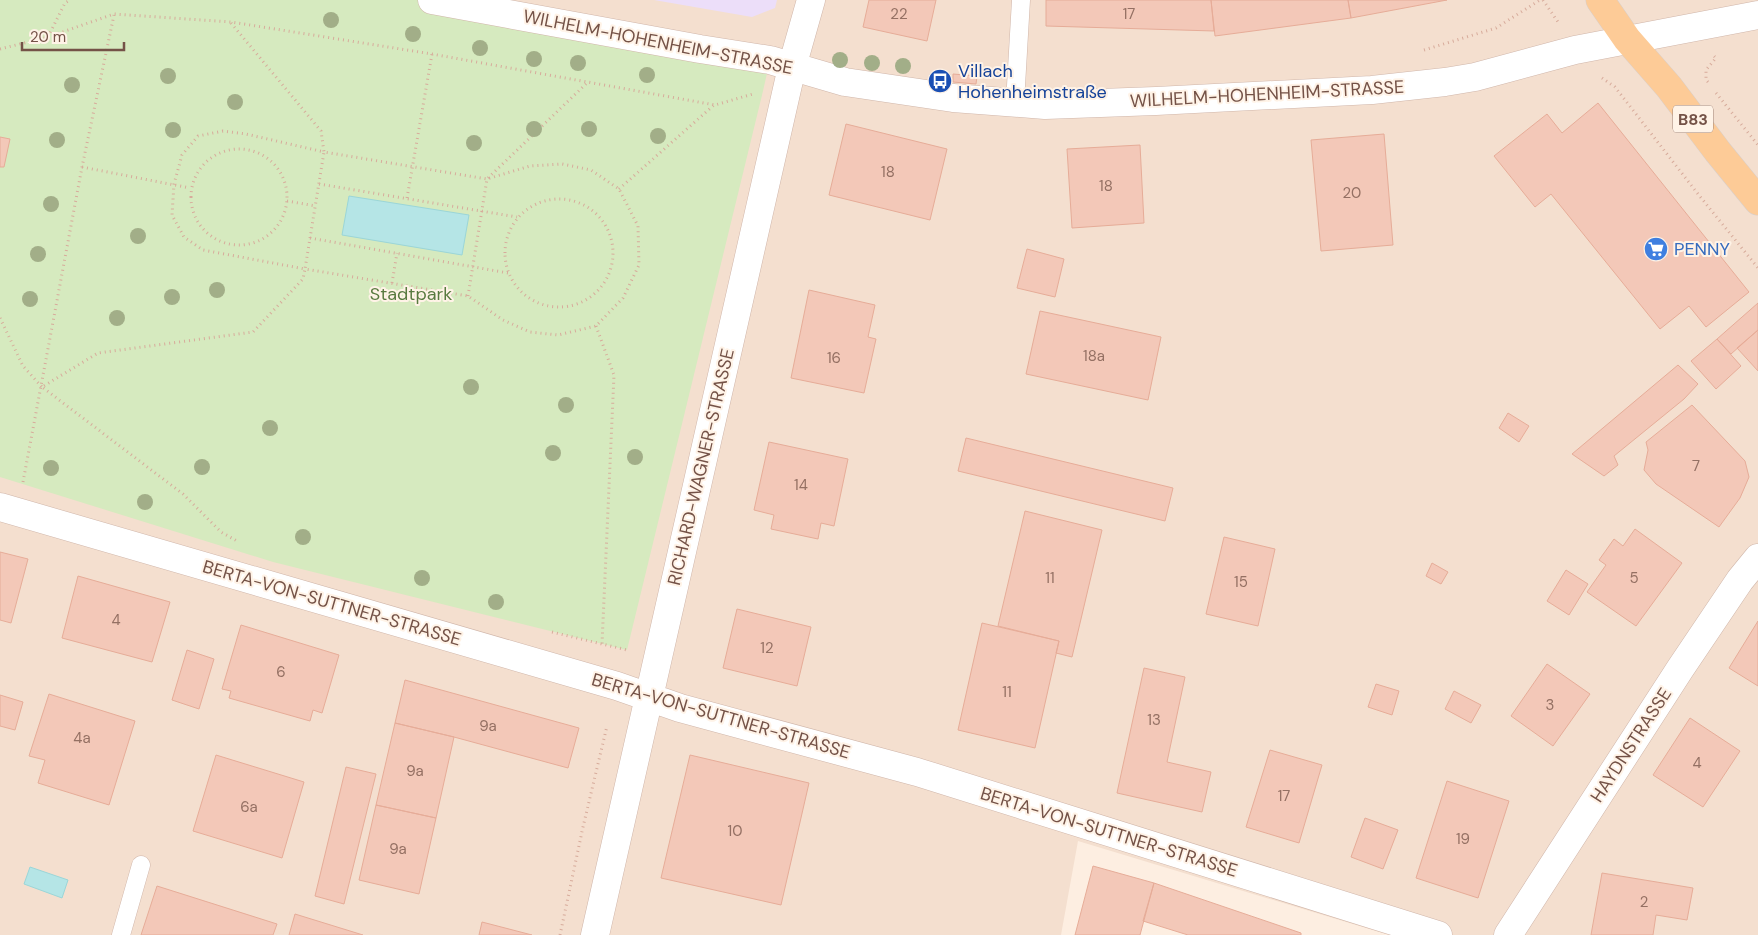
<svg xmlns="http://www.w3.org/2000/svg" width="1758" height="935" font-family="'DM Sans',sans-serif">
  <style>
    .residential { fill: #f4dfcf }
    .education { fill: #ecdef9 }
    .green { fill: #d6eabf }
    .water { fill: #b5e5e6; stroke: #9bd6d8 }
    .building { fill: #f3c8b8; stroke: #e6ac98 }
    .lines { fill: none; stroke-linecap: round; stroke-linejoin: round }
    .lane-casing { stroke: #d0b6aa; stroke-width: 19 }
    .street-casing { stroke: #d0b6aa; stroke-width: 29 }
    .primary-casing { stroke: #d8cfcb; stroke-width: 29 }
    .path { stroke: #d7ab9b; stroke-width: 3; stroke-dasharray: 1 4; stroke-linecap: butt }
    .lane { stroke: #fff; stroke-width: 18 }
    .street { stroke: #fff; stroke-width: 28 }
    .primary { stroke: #fdcb97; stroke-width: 28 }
    .tree { fill: #a2ae88 }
    .labels { text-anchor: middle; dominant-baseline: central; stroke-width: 4; stroke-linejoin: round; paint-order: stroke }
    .number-label { font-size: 15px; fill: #947063 }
    .shield { fill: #fff3e7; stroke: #9e8277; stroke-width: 1 }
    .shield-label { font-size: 16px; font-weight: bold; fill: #745247 }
    .street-label { font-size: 18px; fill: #745247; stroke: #fff3e7 }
    .transit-label { font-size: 18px; fill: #164399; stroke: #fff3e7; text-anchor: start }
    .shop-label { font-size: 18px; fill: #366cbe; stroke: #fff3e7; text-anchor: start }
    .park-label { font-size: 18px; fill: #587a3f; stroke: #fff3e7 }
  </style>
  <rect width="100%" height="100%" fill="#fdeee1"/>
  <path class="residential" d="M0,0H1758V935H1389L1078,841L1061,935H0Z"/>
  <path class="education" d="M654,0H777L775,8L752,17Z"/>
  <path class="green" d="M0,0H432L770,60L763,91L627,650L273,562L0,477Z"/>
  <path class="water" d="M349,196L469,215L462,255L342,235Z
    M30,867L68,880L62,898L24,884Z"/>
  <path class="building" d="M869,0H936L927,41L863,27Z
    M1046,0H1211L1214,31L1046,26Z
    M1211,0H1348L1351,18L1215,36Z
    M1348,0H1447L1351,18Z
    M953,74L977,76L976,84L953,82Z
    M1598,103L1749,292L1706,327L1689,306L1660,329L1551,194L1535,207L1494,156L1547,114L1562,133Z
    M846,124L947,149L930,220L829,195Z
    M1384,134L1393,245L1321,251L1311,140Z
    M0,137L10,139L4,167H0Z
    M1140,145L1144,223L1072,228L1067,149Z
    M1027,249L1064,259L1055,297L1017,288Z
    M809,290L875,305L868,337L876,339L864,393L791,378Z
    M1758,303V330L1731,354L1717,339Z
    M1040,311L1161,337L1148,400L1026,374Z
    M1758,330V371L1737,348Z
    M1717,339L1741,366L1716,389L1691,361Z
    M1678,365L1698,384L1684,399L1614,456L1618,465L1604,476L1572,454Z
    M1692,405L1745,461L1749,477L1740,498L1719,527L1656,484L1644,470L1648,450L1646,442Z
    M1508,413L1529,426L1519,442L1499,428Z
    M966,438L1173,488L1165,521L958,471Z
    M769,442L848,459L834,526L821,523L818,539L771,529L774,515L754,510Z
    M1025,511L1102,530L1072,657L1056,653L1059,641L998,626Z
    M1635,529L1682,563L1636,626L1587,592L1606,565L1599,560L1614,539L1623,546Z
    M1224,537L1275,549L1258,626L1206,614Z
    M0,552L28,559L11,623L0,620Z
    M1432,563L1448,572L1441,584L1426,576Z
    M1566,570L1588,584L1569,615L1547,601Z
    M78,576L170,602L152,662L62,638Z
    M737,609L811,627L797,686L723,668Z
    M1758,621V686L1729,668Z
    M982,623L1059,641L1035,748L958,730Z
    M241,625L339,655L322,713L313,710L310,721L229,698L231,691L222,689Z
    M187,650L214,659L199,709L172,700Z
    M1547,664L1590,694L1553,746L1511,716Z
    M1144,668L1185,677L1167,762L1211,772L1202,812L1117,793Z
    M405,680L579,728L568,768L454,737L395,723Z
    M1376,684L1399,691L1392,715L1368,707Z
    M1454,691L1481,705L1471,723L1445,709Z
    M49,694L135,721L109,805L38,783L45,760L29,756Z
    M0,695L23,702L15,730L0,726Z
    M1690,718L1740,751L1703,807L1653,775Z
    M395,723L454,737L436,818L376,805Z
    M1270,750L1322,765L1299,843L1246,827Z
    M216,755L304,782L282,858L193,831Z
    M690,755L809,783L781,905L661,878Z
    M346,767L376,774L344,904L315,896Z
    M1447,781L1509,801L1478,898L1416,878Z
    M376,805L436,818L419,894L359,880Z
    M1365,818L1398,830L1383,869L1351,857Z
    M1093,866L1154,883L1140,935H1075Z
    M1602,873L1693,888L1687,920L1656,915L1653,935H1591Z
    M1154,883L1301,933V935H1188L1143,921Z
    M157,886L277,924L273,935H141Z
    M295,914L363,935H289Z
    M482,922L532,935H479Z"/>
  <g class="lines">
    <g class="lane-casing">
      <path id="lane" d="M1015,103L1021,0
        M121,935L141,865"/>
    </g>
    <g class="street-casing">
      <path id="street" d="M432,0L700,49L770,60L845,82L953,98L1045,105L1156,101L1372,90L1445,82L1475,77L1575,50L1758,15
        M0,507L617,686L680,708L917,772L1438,935
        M595,935L792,67L811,0
        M1508,935L1680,669L1740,580L1758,558"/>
    </g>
    <g class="primary-casing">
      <path id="primary" d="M1600,0L1627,39L1669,87L1718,152L1758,201"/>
    </g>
    <path class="path" d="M1543,0L1558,22
      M231,23L321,131L324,152L246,134L223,131L198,136L182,155L174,184L172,215L184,237L203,250L305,269L303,279L253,332L98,353L42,387L183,494L221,532L237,541
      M48,37L65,3L70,0
      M0,49L48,37L114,14L231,22L432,54L715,105L753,94
      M1424,50L1496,28L1540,0
      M1602,78L1615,87L1698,194L1758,268
      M1708,82L1706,80V70L1716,58L1714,56
      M1716,93L1758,145
      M191 197a48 48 0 1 1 96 0a48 48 0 1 1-96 0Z
      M82,167L190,188
      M488,178L588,82
      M319,184L517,217
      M619,189L714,105
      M407,198L432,54
      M505 253a54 54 0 1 1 108 0a54 54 0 1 1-108 0Z
      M287,201L316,206
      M310,238L508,273
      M392,283L397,253
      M468,296L487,179L324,152L305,269L468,296L503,320L530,332L558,335L596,326L623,298L639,265L638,226L619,189L591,170L562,164L530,166L487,179
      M0,318L23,366L42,387
      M596,326L614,375L602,644L627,650
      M23,482L82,167L114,15
      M552,632L602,644
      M560,935L583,827L607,726"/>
    <use href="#lane" class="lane"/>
    <use href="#street" class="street"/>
    <use href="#primary" class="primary"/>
  </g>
  <g class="tree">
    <circle cx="331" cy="20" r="8"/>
    <circle cx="413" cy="34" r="8"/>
    <circle cx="480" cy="48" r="8"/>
    <circle cx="534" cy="59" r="8"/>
    <circle cx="840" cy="60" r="8"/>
    <circle cx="578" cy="63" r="8"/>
    <circle cx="872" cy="63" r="8"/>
    <circle cx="903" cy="66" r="8"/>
    <circle cx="647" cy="75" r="8"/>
    <circle cx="168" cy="76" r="8"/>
    <circle cx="72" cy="85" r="8"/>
    <circle cx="235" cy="102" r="8"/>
    <circle cx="534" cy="129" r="8"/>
    <circle cx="589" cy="129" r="8"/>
    <circle cx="173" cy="130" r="8"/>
    <circle cx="658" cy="136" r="8"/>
    <circle cx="57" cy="140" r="8"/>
    <circle cx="474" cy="143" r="8"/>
    <circle cx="51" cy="204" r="8"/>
    <circle cx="138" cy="236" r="8"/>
    <circle cx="38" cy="254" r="8"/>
    <circle cx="217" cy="290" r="8"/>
    <circle cx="172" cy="297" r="8"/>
    <circle cx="30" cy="299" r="8"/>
    <circle cx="117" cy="318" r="8"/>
    <circle cx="471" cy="387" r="8"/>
    <circle cx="566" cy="405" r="8"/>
    <circle cx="270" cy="428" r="8"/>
    <circle cx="553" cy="453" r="8"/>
    <circle cx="635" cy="457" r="8"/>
    <circle cx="202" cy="467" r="8"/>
    <circle cx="51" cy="468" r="8"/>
    <circle cx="145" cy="502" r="8"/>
    <circle cx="303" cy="537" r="8"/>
    <circle cx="422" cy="578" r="8"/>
    <circle cx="496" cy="602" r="8"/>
  </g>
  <defs>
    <g id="bus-disc" transform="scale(1.25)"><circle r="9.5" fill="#1a4fb4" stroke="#fff3e7"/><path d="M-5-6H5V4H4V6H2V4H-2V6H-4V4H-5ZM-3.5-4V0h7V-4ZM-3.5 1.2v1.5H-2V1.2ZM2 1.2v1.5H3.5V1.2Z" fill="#fff"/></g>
    <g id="supermarket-disc" transform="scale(1.25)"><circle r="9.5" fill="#3f7fe0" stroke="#fff3e7"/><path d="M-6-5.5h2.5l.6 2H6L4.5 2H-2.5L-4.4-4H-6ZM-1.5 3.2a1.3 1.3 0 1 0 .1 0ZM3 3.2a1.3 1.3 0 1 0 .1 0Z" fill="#fff"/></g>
  </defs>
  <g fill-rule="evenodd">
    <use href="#bus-disc" x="940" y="81"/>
    <use href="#supermarket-disc" x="1656" y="249"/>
  </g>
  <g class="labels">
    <g class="number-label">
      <text x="899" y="14">22</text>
      <text x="1129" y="14">17</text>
      <text x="888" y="172">18</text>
      <text x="1106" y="186">18</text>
      <text x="1352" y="193">20</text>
      <text x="1094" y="356">18a</text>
      <text x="834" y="358">16</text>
      <text x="1696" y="466">7</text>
      <text x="801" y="485">14</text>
      <text x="1050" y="578">11</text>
      <text x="1634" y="578">5</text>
      <text x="1241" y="582">15</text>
      <text x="116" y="620">4</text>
      <text x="767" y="648">12</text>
      <text x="281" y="672">6</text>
      <text x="1007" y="692">11</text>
      <text x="1550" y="705">3</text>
      <text x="1154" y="720">13</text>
      <text x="488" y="726">9a</text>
      <text x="82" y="738">4a</text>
      <text x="1697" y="763">4</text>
      <text x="415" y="771">9a</text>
      <text x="1284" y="796">17</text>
      <text x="249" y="807">6a</text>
      <text x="735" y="831">10</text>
      <text x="1463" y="839">19</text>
      <text x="398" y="849">9a</text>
      <text x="1644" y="902">2</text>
    </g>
    <rect class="shield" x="1673" y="105.5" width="40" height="27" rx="4"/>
    <g class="shield-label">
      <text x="1693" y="119">B83</text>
    </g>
    <g class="street-label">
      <text transform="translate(658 42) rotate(11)">WILHELM-HOHENHEIM-STRASSE</text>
      <text transform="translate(1267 94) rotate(-3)">WILHELM-HOHENHEIM-STRASSE</text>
      <text transform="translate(701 467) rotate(-77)">RICHARD-WAGNER-STRASSE</text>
      <text transform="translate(332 603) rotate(16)">BERTA-VON-SUTTNER-STRASSE</text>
      <text transform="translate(721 716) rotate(16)">BERTA-VON-SUTTNER-STRASSE</text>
      <text transform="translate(1631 745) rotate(-57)">HAYDNSTRASSE</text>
      <text transform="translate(1109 832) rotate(17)">BERTA-VON-SUTTNER-STRASSE</text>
    </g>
    <g class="transit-label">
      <text x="958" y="71">Villach<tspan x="958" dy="21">Hohenheimstraße</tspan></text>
    </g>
    <g class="shop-label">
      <text x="1674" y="249">PENNY</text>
    </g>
    <g class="park-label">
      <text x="411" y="294">Stadtpark</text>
    </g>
  </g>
  <path d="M22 42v8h102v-8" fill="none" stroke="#745247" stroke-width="2.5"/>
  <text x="30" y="42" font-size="15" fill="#745247" stroke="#fff3e7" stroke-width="4" paint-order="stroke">20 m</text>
</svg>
